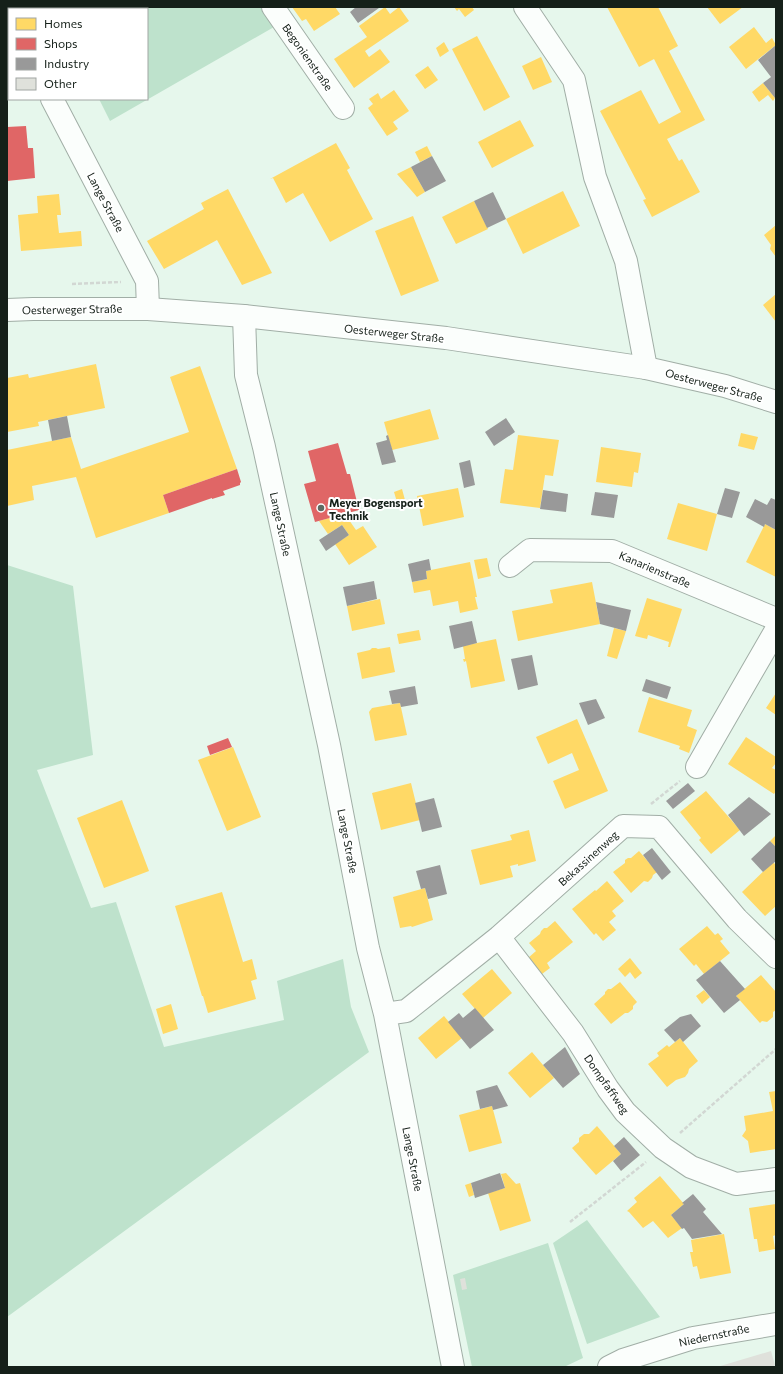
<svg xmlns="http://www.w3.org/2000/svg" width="783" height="1374" font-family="Commissioner,sans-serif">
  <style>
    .green { fill: #bee2cc }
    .homes { fill: #ffd966 }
    .shops { fill: #e06666 }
    .industry { fill: #999 }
    .building { fill: #dfe1db }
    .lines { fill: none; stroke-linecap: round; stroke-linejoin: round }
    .minor-casing { stroke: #a1aea6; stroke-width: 24 }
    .major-casing { stroke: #a1aea6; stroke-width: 24 }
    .path { stroke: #d2d7d3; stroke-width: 2.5; stroke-dasharray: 4 2; stroke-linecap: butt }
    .minor { stroke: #fbfefc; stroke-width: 22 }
    .major { stroke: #fbfefc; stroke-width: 22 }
    .poi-dot { fill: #5e6b63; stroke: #fff; stroke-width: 1.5 }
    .labels { text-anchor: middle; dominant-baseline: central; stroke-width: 4; stroke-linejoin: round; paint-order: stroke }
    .street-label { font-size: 11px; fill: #152019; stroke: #fff }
    .poi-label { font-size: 11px; font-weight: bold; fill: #152019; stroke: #fff; text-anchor: start }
  </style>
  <rect width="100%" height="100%" fill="#e6f7ec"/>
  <path class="green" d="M50,7H260L274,27L110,121L99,99H147V9H51Z
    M7,565L73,586L93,755L37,770L91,908L116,902L164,1047L284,1020L277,981L343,959L351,1007L369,1052L7,1317Z
    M587,1220L660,1317L587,1344L553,1243Z
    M548,1243L583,1358L564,1367H472L453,1275Z"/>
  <path class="homes" d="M292,7H335L340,14L314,31L306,19L302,21Z
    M385,7L390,14L399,7L409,21L365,51L369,57L380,49L390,62L354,88L334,59L367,37L359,26Z
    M454,7H472L474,10L465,17L459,9L457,11Z
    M607,7H658L678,46L669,51L705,120L667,139L679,161L682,159L700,192L652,217L643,200L646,199L600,111L641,90L659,124L681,112L654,59L639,67Z
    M707,7H743L720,24Z
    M754,27L766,43L772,38L776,45L746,69L729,47Z
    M477,36L510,97L484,111L452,49Z
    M444,42L449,51L440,57L436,48Z
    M541,57L552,82L533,90L522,66Z
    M428,66L438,80L425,89L415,75Z
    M763,83L775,98L773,101L768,95L759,102L752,92Z
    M394,90L409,111L393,122L398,129L387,136L368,108L373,104L369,99L378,93L381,99Z
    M520,120L534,146L492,168L478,142Z
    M336,143L350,168L347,170L373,219L330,242L303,193L286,203L273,178L270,179Z
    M427,146L432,156L420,162L415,152Z
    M411,167L425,192L417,197L397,174Z
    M228,189L272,273L242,285L217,240L164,269L147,241L204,209L201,203Z
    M563,191L580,226L523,254L506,219Z
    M59,194L61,215H57L59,233L81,231L82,246L21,251L18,215L38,213L37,196Z
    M474,201L488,229L456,244L442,217Z
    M413,216L439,281L401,296L375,231Z
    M776,225V257L770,249L771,245L764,235Z
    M776,294V322L763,305Z
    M96,364L105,408L38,422L39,426L7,432V378L28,374L29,378Z
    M200,366L237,469L163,495L169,513L96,538L76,477L32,486L34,500L7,506V450L71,437L81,469L189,432L170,377Z
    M430,409L439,439L392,450L384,422Z
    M741,433L758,437L754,450L738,446Z
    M518,435L559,440L553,476L545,475L540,508L500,503L505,469L513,470Z
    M601,447L641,453L638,473L634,472L632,487L596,482Z
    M458,488L464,517L423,526L417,496Z
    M402,489L405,500L397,502L394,492Z
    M678,503L717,514L707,551L667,539Z
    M350,512L354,518L349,520L356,530L363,526L377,547L349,565L335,544L349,535L342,525L328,534L319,521Z
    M765,524L776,530V577L746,562Z
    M487,558L491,576L478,579L474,560Z
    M470,562L477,597H475L478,609L460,613L458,601L433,606L430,590L414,593L412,582L427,579L426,571Z
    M592,582L600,624L518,641L512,611L553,603L550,590Z
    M647,598L682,609L670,647H668L669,642L648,635L647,639L635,636Z
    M380,599L385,624L352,631L347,606Z
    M614,628L626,631L617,659L607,656Z
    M419,630L421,640L399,644L397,634Z
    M496,639L505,681L471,688L466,661L464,662L463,659H465L463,646Z
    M390,647L395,672L362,679L357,653L370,650L372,648H376L378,649Z
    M776,693V715L766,708Z
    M649,697L692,710L687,726L697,730L689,753L679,749L680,746L638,732Z
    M400,703L407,735L375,741L369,712L372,708Z
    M577,719L608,791L565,809L553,781L579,770L572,753L548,764L536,737Z
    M746,737L776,757V763L772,768L776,770V791L774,794L728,764Z
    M233,747L261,817L227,831L198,760Z
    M411,783L420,820L381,830L372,793Z
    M706,791L740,830L711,854L699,840L701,838L680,812Z
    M122,800L149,871L104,888L77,818Z
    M529,830L536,861L518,866V864L510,866L513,877L480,885L471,850L512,840L510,835Z
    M776,835V847L770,841Z
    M639,851L657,872L653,875L652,878L648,882L644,881L631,893L613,872L625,863V860L628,858H631Z
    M773,862L776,865V906L765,916L742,892Z
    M607,881L624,901L612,911L616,916L609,922L616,930L603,941L596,933L594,935L572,909L595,890L596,891Z
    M425,888L433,920L412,927L411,926L400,928L393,897Z
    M222,892L243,962L252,959L257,979L251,981L256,999L208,1013L203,996H202L175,906Z
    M555,921L573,942L547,963L550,968L542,974L528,958L536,951L529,943L540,934L541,931L544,928H547Z
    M707,926L715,935L718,933L723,939L720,941L730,953L704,974L696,964L694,966L679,949Z
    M630,958L642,973L635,979L630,972L625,977L618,969Z
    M492,969L512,993L483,1018L462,994Z
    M761,975L776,992V1010L773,1012V1017L767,1022L762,1021L760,1023L736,996Z
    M620,982L637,1002L633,1006V1009L628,1013H625L611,1024L594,1004L605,994V992L608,989H611Z
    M704,990L710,997L702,1004L696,996Z
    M171,1004L178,1029L163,1034L156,1009Z
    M444,1016L462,1038L436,1059L418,1038Z
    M680,1038L698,1061L689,1069L688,1073L685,1077L676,1080L667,1087L648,1064L659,1056L657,1053L667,1045L669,1047Z
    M532,1052L554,1078L530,1098L508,1073Z
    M776,1091V1122H775L776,1149L750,1153L748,1141L742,1136L746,1130L744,1116L773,1111L769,1092Z
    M492,1106L502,1143L469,1152L459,1115Z
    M597,1126L621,1154L596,1175L572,1148L579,1142V1138L584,1134H589Z
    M506,1173L516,1184L520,1183L531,1221L500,1231L488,1193L505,1188L501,1174Z
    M660,1176L684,1204L671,1215L682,1228L668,1238L653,1221L643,1228L629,1212L627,1211L637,1202L634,1198Z
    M471,1183L474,1195L469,1197L465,1185Z
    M776,1204V1235L773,1236L775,1249L759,1252L757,1239H754L749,1208Z
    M724,1234L731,1273L700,1279L697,1266L693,1267L690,1252H693L691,1240Z"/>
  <path class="shops" d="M26,126L28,148H33L35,178L7,181V127Z
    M338,443L347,474H350L359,510L315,522L304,484L316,481L308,451Z
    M237,469L241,482L240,483V485L223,491L225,495L212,499V498L169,513L163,495Z
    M228,738L232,747L210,755L207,746Z"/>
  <path class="industry" d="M356,7H378L379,8L358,23L350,12Z
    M776,45V98H775L763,83L771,77L758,60Z
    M432,156L446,181L425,192L411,167Z
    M493,192L506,219L487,228L474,201Z
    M67,416L71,437L52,441L48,420Z
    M506,418L515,432L494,446L485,432Z
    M388,435L396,462L382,465L376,443L387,440L386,436Z
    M470,460L475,485L464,488L459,463Z
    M725,488L740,492L732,518L717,514Z
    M543,490L568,494L566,512L540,509Z
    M595,492L618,495L614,518L591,515Z
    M771,498L776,500V530L765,524L764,527L746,517L755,499L767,505Z
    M342,525L349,535L326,551L319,540Z
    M429,559L431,570L426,571L427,579L412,582L408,564Z
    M374,581L377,599L347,606L343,587Z
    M596,602L631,610L626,631L600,624Z
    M472,621L477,643L454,649L449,626Z
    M532,655L538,685L518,690L511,659Z
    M646,679L671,687L667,699L642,691Z
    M415,686L418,704L401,707L400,703L392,704L389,691Z
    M596,699L605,718L588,725L579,703Z
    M688,783L695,791L673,809L666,801Z
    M749,797L771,814L744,836L728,815Z
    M434,798L442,827L422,832L415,803Z
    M770,841L776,847V861L763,872L751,859Z
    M652,848L671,872L662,880L643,855Z
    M440,865L447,894L428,899L425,888L421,889L416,871Z
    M720,961L745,989L736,996L740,1000L724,1013L696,980Z
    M475,1008L494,1030L470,1049L448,1022L459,1013L463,1018Z
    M691,1014L701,1026L683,1042L680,1038L675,1042L664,1030L680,1017Z
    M565,1047L580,1074L563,1088L543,1065Z
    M497,1085L508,1106L493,1110L492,1106L480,1109L476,1091Z
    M624,1137L640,1155L621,1171L613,1161L621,1154L614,1146Z
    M500,1173L505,1188L475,1198L471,1183Z
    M693,1194L706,1209L703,1212L722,1234L692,1239L684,1228L682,1229L671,1215L684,1204L682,1203Z"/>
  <path class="building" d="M465,1278L467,1289L462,1290L460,1279Z
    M771,1351L775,1365L772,1367H717Z"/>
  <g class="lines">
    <g class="minor-casing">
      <path id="minor" d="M273,7L343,108
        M525,7L574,80L595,177L626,261L646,368
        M7,12L9,16
        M52,99L147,281L148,309
        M244,316L246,375L264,447L329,745L368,948L385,1014L453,1367
        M510,566L530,550L612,551L776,619
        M697,767L776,630
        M499,937L573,1033L608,1089L625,1112L663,1148L691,1167L736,1184L776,1179
        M385,1014L406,1011L499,937L623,826L659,827L737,919L776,957
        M609,1367L623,1360L693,1338L776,1324"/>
    </g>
    <g class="major-casing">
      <path id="major" d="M7,310L33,309H148L244,316L446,338L646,368L725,386L776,402"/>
    </g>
    <path class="path" d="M72,284L121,282
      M651,804L680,781
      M680,1133L776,1049
      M570,1222L646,1162"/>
    <use href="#minor" class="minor"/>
    <use href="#major" class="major"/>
  </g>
  <circle class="poi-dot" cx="321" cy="508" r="4"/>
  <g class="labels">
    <g class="street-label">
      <text transform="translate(308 57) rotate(55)">Begonienstraße</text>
      <text transform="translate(106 202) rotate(62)">Lange Straße</text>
      <text transform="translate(72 309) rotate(-1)">Oesterweger Straße</text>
      <text transform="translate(394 333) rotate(6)">Oesterweger Straße</text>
      <text transform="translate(714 385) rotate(15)">Oesterweger Straße</text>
      <text transform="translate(281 524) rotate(78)">Lange Straße</text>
      <text transform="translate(655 569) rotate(23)">Kanarienstraße</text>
      <text transform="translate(348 841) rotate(79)">Lange Straße</text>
      <text transform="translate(588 858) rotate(-42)">Bekassinenweg</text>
      <text transform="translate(607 1084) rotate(55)">Dompfaffweg</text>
      <text transform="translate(413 1159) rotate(79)">Lange Straße</text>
      <text transform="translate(714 1335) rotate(-12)">Niedernstraße</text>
    </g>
    <g class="poi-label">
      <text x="329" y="502">Meyer Bogensport<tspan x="329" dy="13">Technik</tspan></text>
    </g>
  </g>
  <rect width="783" height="1374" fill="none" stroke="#152019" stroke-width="16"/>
  <rect x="8" y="8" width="140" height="92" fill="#ffffff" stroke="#a1a6a3"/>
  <rect x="16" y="18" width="20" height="12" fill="#ffd966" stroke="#a1a6a3"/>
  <text x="44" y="28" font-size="12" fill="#152019">Homes</text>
  <rect x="16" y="38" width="20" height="12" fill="#e06666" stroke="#a1a6a3"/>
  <text x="44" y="48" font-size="12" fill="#152019">Shops</text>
  <rect x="16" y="58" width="20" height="12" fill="#999999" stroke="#a1a6a3"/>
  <text x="44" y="68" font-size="12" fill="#152019">Industry</text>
  <rect x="16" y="78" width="20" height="12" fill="#dfe1db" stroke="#a1a6a3"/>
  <text x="44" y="88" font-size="12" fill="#152019">Other</text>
</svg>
